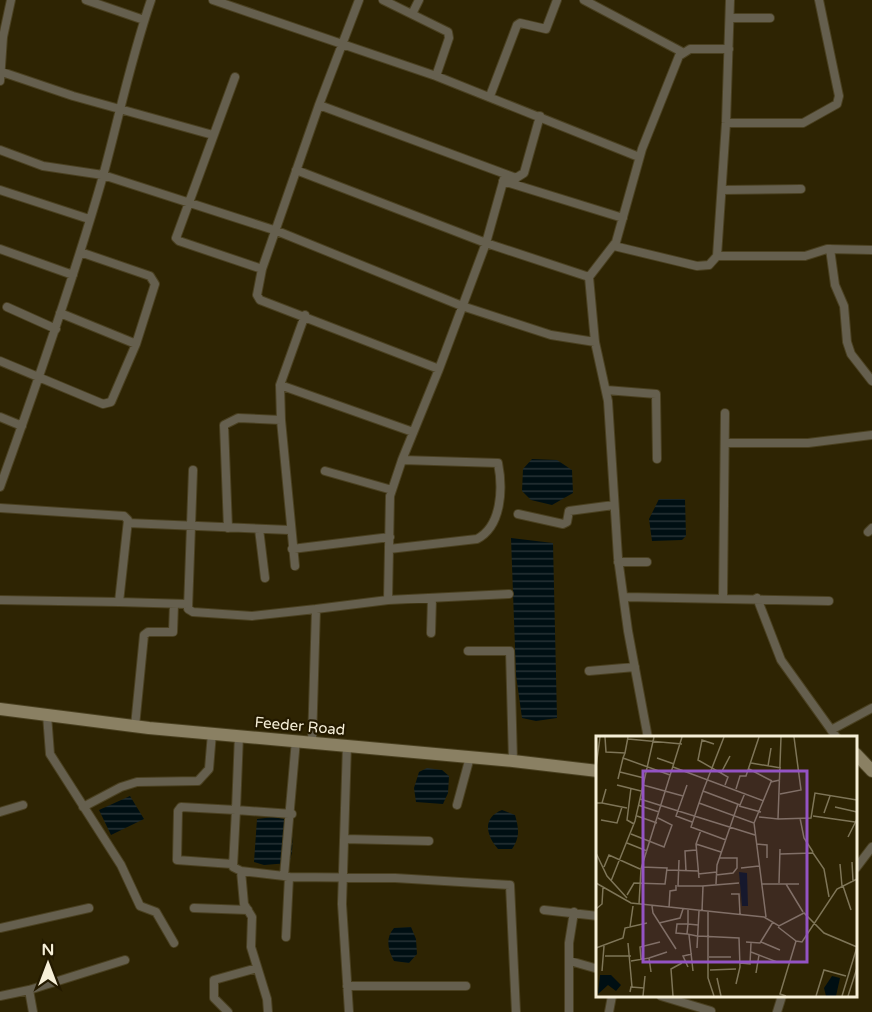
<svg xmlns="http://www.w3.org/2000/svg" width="872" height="1012" font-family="'Varela Round',sans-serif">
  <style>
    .water { fill: url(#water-rules) }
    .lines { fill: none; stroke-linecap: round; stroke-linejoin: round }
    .street-casing { stroke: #4a4021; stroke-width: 10 }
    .secondary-casing { stroke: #4a4021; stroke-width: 14 }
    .street { stroke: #655f4e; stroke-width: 8 }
    .secondary { stroke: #8a8063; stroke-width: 12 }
    .labels { text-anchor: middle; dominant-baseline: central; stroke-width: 4.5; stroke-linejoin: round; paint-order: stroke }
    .street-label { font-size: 15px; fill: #f6efd8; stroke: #241a00 }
    .inset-road { fill: none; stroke: #7e7558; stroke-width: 1.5 }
    .view { fill: #9453c4; fill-opacity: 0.15; stroke: #9453c4; stroke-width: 3 }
    .inset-edge { fill: none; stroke: #f6efd8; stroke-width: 3 }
  </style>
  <defs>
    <pattern id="water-rules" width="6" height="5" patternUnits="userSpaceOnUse" patternTransform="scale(1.5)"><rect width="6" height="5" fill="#000f13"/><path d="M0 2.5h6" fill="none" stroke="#263235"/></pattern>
  </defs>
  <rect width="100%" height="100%" fill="#2e2403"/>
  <path class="water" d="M532,459L557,460L572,470L573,493L552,505L531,500L522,491L523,469Z
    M659,499H685L686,536L682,540L652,541L649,519Z
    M511,538L553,543L557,718L536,721L522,718L516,675Z
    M427,768L442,770L449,776L448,793L443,804L416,802L414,788L419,772Z
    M130,796L144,819L111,835L99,810Z
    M502,810L515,815C519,829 520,837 512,849H498C486,835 482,818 502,810Z
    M274,817L289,820C293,831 294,852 289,863L264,865L254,862L257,819Z
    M411,927L416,939L417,954L409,963L394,961C388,950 385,938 394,928Z"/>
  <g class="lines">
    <g class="street-casing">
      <path id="street" d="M86,0L144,20
        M213,0L436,76L639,157
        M359,0L319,105L516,178L524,173L540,116
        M383,0L448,32L449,38L436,76
        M584,0L682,52
        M413,12L419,0
        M730,18H770
        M2,72L73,96L213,135
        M235,77L176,238L179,241L262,269
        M0,81L3,37L11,0
        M490,96L517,25L520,23L546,29L557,0
        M319,105L262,269L257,295L260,300L439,369
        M726,123H803L837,104L839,96L819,0
        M0,150L43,166L103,175L277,231L462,306L551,335L595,342
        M296,170L486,243L589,277L595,342L608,401L618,558L628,631L648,738
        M503,181L623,218
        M0,190L89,219
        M722,190L801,189
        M614,246L697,266L709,265L717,256L726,123L730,0
        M0,249L73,275
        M830,249L835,285L844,306L847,342L851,354L872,381
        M717,256H805L827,249L872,250
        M589,277L616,242L642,149L679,56L690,49H729
        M7,307L56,329
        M60,313L136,344
        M0,361L103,404L111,402L136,344L155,284L150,276L80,252
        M280,385L413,432
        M606,390L656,394L657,459
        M0,417L22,426
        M725,443H808L872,435
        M193,470L188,609L193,612L252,616L316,609
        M325,471L392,490
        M0,487C37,384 73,281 103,176C119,117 131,58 151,0
        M0,508L124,516L128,520L119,602L0,600
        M518,514L563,524L567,522L569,511L614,505
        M128,523L290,530
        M228,528L224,425L238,418L281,420
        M259,529L265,578
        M868,532L872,528
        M292,549L390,537
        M389,549L477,539C502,526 503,488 498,463L402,460
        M618,562H647
        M295,566L281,420L280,385L305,315
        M625,597L829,601
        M723,597L725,413
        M757,598L781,660L837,738
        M388,600L390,496L402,460L439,369L486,243L505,175
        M119,602L187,604
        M431,633L432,598
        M468,651H510L513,761
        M589,671L635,667
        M47,715L50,754L121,865L140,906L156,912L174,943
        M135,726L144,635L148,632H173L174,604
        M831,730L872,708
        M312,742L316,609L388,600L509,594
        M347,745L342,904L349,1012
        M457,805L470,757
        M83,807L121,787L137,782L198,781L209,769L212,733
        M0,812L23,805
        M344,839L429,841
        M232,864L177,860L178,811L181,807L236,810L239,735
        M856,868L872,847
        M241,871L244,904L252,917L251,947L267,999L268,1012
        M284,876L241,871L233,867L236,810L292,814
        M289,877L395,878L510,885L516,1012
        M194,908L248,910
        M544,910L598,916
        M0,928L89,908
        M286,937L289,877L284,876L296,740
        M570,961L598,969
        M347,986H466
        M29,990L125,960
        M0,996L29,990L33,1012
        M661,996L711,1011
        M228,1012L214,998V980L257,968
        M569,1012V943L574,912
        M609,1012L612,996
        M777,1012L782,996"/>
    </g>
    <g class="secondary-casing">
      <path id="secondary" d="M0,709L149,728L513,761L598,771
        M856,754L872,771"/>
    </g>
    <use href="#street" class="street"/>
    <use href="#secondary" class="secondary"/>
  </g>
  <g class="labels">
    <g class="street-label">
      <text transform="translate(300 726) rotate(5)">Feeder Road</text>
    </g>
  </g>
  <g transform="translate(596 736)">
    <rect width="261" height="261" fill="#2e2403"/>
    <path d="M143,136L151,137L152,170H146ZM4,239H15L25,249L20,255L12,249L2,258ZM236,240L244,242L240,260H230L228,252Z" fill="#000f13"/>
    <path class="inset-road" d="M9,1L10,16L29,17L32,1M128,1L107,55L144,69L149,57M32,3L86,8M118,8L106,4L102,24L132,41L129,49M29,17L27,22L74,39M61,22L78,28M155,27L185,32M172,30L175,12M0,31L4,1M77,31L168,65M153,33L176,45M24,36L48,42M125,37L134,20M22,43L27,22M21,49L45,55M47,49L87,60M91,49L80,80L96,86M35,52L31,84L38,88M140,53L144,40H150L163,1M107,55L95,91L130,104M184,58L205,54L198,1M44,63L159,99M0,67H6L10,53M6,67L31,72M103,67L158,87L170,181M42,69L63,76M143,70L165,76M239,71L261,76M228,77L234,60M41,80L61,87M217,80L259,86M163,81L182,83L185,1M204,82L208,102L217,116M182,83L215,82L219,57L261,64M5,84L21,87L26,71M158,87L175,46L184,44M35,98L68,111L76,89L62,82M252,101L261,83M31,107L51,115M100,108L125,116M161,108L171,109V122M0,117L11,140L31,162M184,118L217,117L228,133L233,161M83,124L82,150H107M256,126L257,145M244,128L246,150M8,131L13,119L44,133M145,132L163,130M71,134L102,135M90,135L89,115L100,114M102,138L121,136M120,139L137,137L141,132V122H123M103,142L100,108L105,94M15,145L39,85L58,1M0,147L35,167L168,181L183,190L208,177L228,197L261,211M183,147L184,113M120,148L121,129L142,68M165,148H203M190,148L207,176M247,150L255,174M135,158H143L144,178M31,159L38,147L69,148L71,132L46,131M43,168L45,133L86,1M56,170L57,177L80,213M73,172L74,155L80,154V149M0,173L6,168L7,151M106,175L107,150L143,147M112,176V242L118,260M63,187L84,182L87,173M34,191L37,170M182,191L200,205L184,258L190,260M91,198L80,197L81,188H92V174M93,199L97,235M101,200L91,198L92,188L102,189M102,200L143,202L144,231L140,248M200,205L206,206L241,153L261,143M150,206L164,207L177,186M165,206L184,214M32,207L36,251M0,212L27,202L29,192L51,187M101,212L103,175M155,216L181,226M9,220H35M113,221H135M53,222L71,216M45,223L44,211L64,206M35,225L53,222L55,236M144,227L154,228L155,207M92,231L87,220L96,218M114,234L140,233M6,235L8,210M160,237L163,219M121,242L125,260M34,256L35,251L48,252M47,260L49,240M77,260L75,233L86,227M220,260L228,234L250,240M246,260L261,211M252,260L261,232"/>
    <path class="view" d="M47,35H211V226H47Z"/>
    <rect width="261" height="261" class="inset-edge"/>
  </g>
  <g transform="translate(48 964)" stroke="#241a00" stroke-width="4.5" paint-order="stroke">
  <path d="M0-4.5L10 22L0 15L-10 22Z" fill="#f6efd8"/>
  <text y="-9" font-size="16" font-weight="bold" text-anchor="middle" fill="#f6efd8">N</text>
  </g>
</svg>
